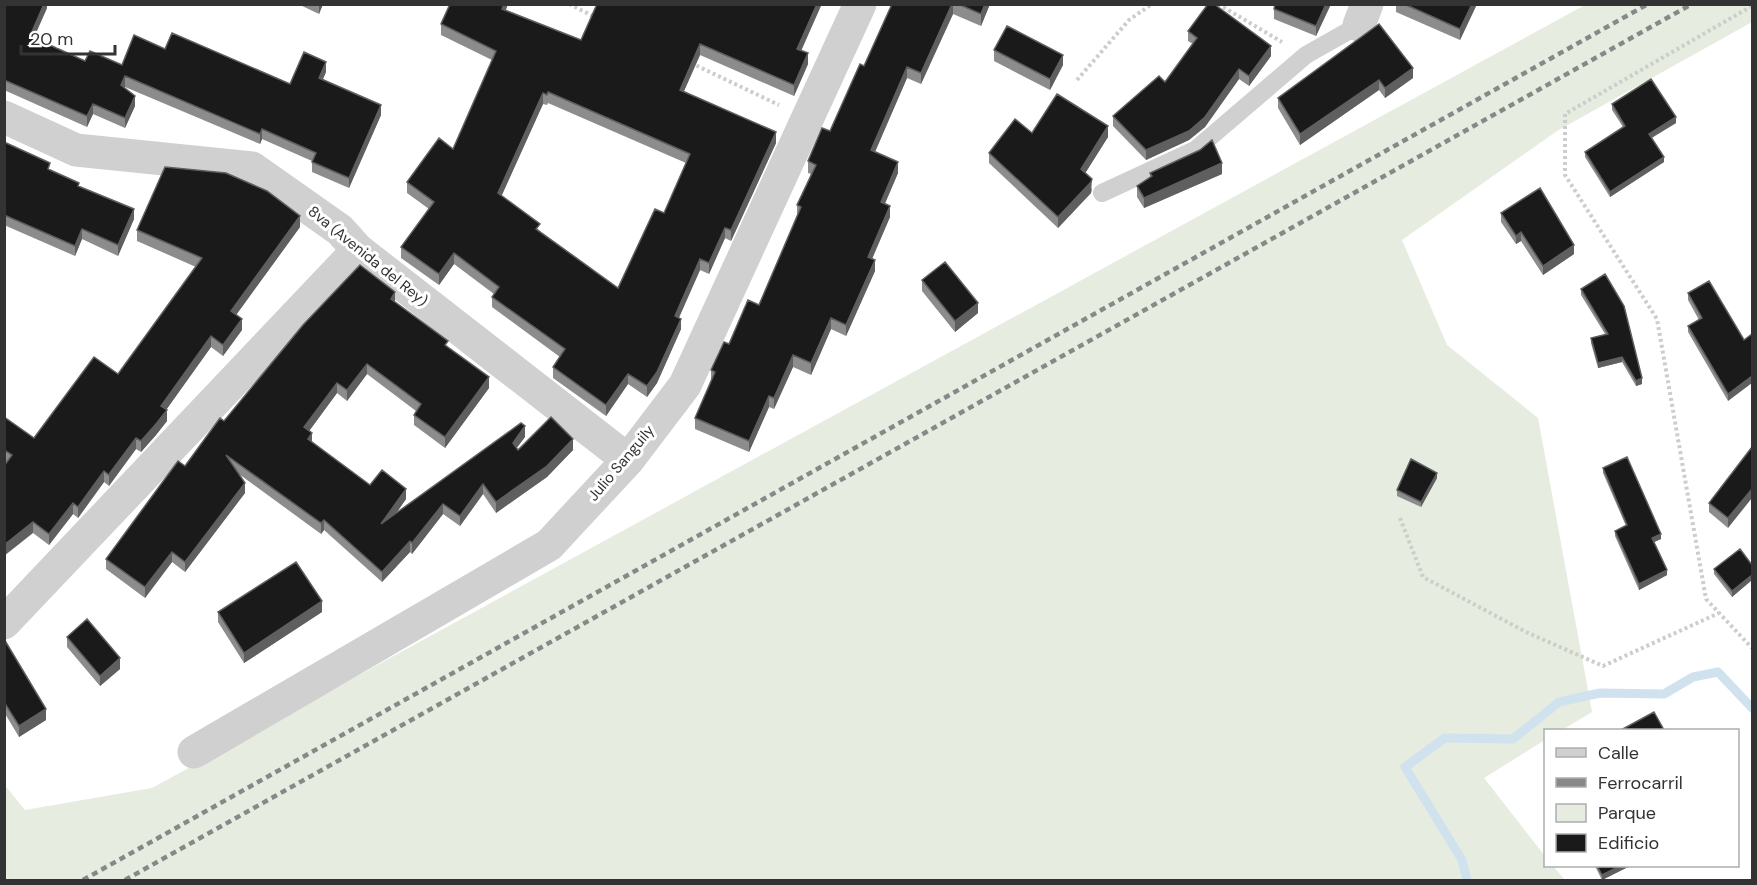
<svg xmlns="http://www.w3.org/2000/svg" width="1757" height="885" font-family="'DM Sans',sans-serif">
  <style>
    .green { fill: #e6ecdf }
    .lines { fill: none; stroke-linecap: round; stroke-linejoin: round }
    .stream { stroke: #cfe2ee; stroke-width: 9 }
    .path { stroke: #cdcdcd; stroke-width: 4; stroke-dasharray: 3 3; stroke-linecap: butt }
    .lane { stroke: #d0d0d0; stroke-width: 18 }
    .street { stroke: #d0d0d0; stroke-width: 33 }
    .rail { stroke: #888; stroke-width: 4.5; stroke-dasharray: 6 4.5; stroke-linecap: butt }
    .wall { fill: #8c8c8c; fill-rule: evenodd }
    .shaded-wall { fill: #5f5f5f }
    .building { fill: #1a1a1a; stroke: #5f5f5f; stroke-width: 1.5; fill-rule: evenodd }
    .labels { text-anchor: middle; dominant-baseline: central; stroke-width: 6; stroke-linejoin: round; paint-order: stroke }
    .street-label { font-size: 15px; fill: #333; stroke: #fff }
  </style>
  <rect width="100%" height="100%" fill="#fff"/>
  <path class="green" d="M1585,5H1752V22L1557,131L1402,240L1447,345L1538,418L1592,712L1562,730H1546L1545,740L1484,778L1545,856L1546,866H1553L1565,880H5L4,784L25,810L152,788Z"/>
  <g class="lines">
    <path class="stream" d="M1467,880L1462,860L1405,767L1445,738L1513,739L1559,702L1600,693L1664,694L1693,677L1718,672L1752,708"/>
    <path class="path" d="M569,4L595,17
      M1218,4L1282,42
      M1752,6L1565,114V175L1657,319L1706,599L1752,648
      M691,63L779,105
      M1077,80L1129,20L1152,4
      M1400,518L1423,577L1526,632L1603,666L1719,613"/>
    <path class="lane" d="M1102,193L1195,150L1306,55L1359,25"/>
    <path class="street" d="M1359,25L1367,4
      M4,117L76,150L252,168L340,230L358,250L628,460
      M4,623L358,250
      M194,752L549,545L628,460L685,385L860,4"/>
    <path class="rail" d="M83,880L1648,4
      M125,880L1692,4"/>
  </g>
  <path class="wall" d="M4,4H47V8L33,38L85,61L122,65L165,49L290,84L326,72L323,79L381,115L349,188L312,172V161L262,139L260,144L125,87V88L135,106L125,128L93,114L87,127L4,90Z
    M298,4H323L319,14Z
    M508,4L506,10L581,40L821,4L801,51L808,64L794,96L700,55L684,91L776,143L731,241L725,238L709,274L700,270L679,318L681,329L657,383L647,397L628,384L606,416L553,378V367L560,357L492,307V297L494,294L454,264L439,285L401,258V247L429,209L407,193V182L453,149L492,60L441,35V24ZM548,103L686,163L664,213L618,288L540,231L501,196L543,104L547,105Z
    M892,4H990L981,26L953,14L921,84L907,78L875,152L898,173L885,203L890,217L872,259L875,271L846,336L831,329L811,375L793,367L774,409L769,407L749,452L695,429V418L711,381V370L729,344L759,305L797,216V205L811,174L808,173V161L830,131L864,66Z
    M1275,4H1331L1316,36L1274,19V9Z
    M1396,4H1477L1460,40L1396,12Z
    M1379,24L1413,78L1385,98L1379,90L1300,145L1278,108V98Z
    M1188,31L1271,56L1249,86L1239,79L1205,127L1189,140L1146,160L1113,126V116L1165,82L1193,44L1188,41Z
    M994,50L1063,65L1050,90L994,61Z
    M1612,104L1676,123L1652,138L1664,162L1610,197L1585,157V152L1623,127L1612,110Z
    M1032,133L1108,137L1085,173L1092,190L1091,193L1058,228L989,163V153Z
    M4,142L50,170L79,186L134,219L118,256L82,239L75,256L4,225Z
    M1150,173L1222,174L1144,208L1137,197V186L1150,177Z
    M1501,213L1574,254L1543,275L1521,241L1516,244L1501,222Z
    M300,227L236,315L242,330L223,356L211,347L166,410L167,421L156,435L141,452L136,449L110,484L109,486L104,482L78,518L73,514L49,545L33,533L7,463L4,461V417L34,438L118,374L196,267L137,241V230Z
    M922,280L978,313L955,332L922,291Z
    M1581,289L1642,384L1636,386L1622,362L1598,368L1591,343V338L1605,334L1581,295Z
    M1688,293L1744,340L1728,401L1688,332V326L1699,320L1688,300Z
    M395,302L448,347L489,388L445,448L414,425V415L416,411L367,374L347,401L337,393L309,431L312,442L370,485L406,499L397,512L525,437L516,448L518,450H573L547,477L496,513L483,494L460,526L443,514L412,554L410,552L382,582L324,530L321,534L239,474L245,493L185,572L172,562L145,598L106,569V559L224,421Z
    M1752,447L1728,528L1709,512V503Z
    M1603,468L1661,539L1654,542L1667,575L1639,590L1615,536V531L1626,526L1603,473Z
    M1437,478L1421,507L1397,496V490Z
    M1752,565V580L1732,597L1714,574V569Z
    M218,612H322L244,663L218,622Z
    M67,637L120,669L100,686L67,647Z
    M4,639L46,720L19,737L4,712Z
    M1595,866H1630L1602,880Z"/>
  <path class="shaded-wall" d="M44,4H47V8L30,47V36Z
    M319,4H323L319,14Z
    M504,4H508L502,19V9Z
    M817,4H821V6L797,60V49Z
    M952,4H953V14L921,84V73Z
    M985,4H990L981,26V14Z
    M1326,4H1331L1316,36V26Z
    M1472,4H1477L1460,40V29Z
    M700,44V55L680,100V90Z
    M1271,46V56L1249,86V76Z
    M808,53V64L794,96V85Z
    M1063,55V65L1050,90V79Z
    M326,62V72L319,88V78Z
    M907,67V78L871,161V150Z
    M1413,68V78L1385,98V88Z
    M1239,69V79L1205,127L1189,140L1146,160V150Z
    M125,76V87L121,95V85Z
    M1379,80V90L1300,145V134Z
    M543,93V104L498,204V193Z
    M135,96V106L125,128V118Z
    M93,104V114L87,127V116Z
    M381,105V115L349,188V178Z
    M1676,117V123L1649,139V134Z
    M1108,126V137L1081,180V169Z
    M262,129V139L260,144V134Z
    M776,132V143L731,241V230Z
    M1664,157V162L1610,197V192Z
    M898,162V173L881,213V202Z
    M1222,163V174L1144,208V198Z
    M1092,179L1091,193L1058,228V217Z
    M890,206V217L868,268V257Z
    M134,209V219L118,256V245Z
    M300,216V227L231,322V311Z
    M725,228V238L709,274V263Z
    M82,229V239L75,256V246Z
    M1521,232V241L1516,244V236Z
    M1574,245V254L1543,275V266Z
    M454,253V264L439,285V274Z
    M700,259V270L675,326V316Z
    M875,260V271L846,336V325Z
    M395,292V303L391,299Z
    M978,303V313L955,332V321Z
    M831,318V329L811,375V363Z
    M242,319V330L223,356V345Z
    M681,319V329L657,383L647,397V386Z
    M211,336V347L161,417V406Z
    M793,355V367L774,409V398Z
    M1622,357V362L1598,368V363Z
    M367,364V374L347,401V390Z
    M628,374V384L606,416V405Z
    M1752,376V383L1728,401V394Z
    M489,377V388L445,448V437Z
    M1642,378V384L1636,386V381Z
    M337,383V393L304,438V427Z
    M769,396V407L749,452V441Z
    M167,410V421L156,435L141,452V441Z
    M525,426V437L513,453V443Z
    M312,433V443L308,439Z
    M136,438V449L109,486V475Z
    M573,439V450L547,477L496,513V502Z
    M104,471V482L78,518V507Z
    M1437,473V478L1421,507V502Z
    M245,483V493L185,572V562Z
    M483,484V494L460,526V516Z
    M406,489V499L381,535V524Z
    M1752,489V498L1728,528V518Z
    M73,503V514L49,545V534Z
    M443,504V514L412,554V543Z
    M324,520V530L321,534V523Z
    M33,522V533L4,556V545Z
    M1661,534V539L1652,543V538Z
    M410,541V552L382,582V572Z
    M172,552V562L145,598V587Z
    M1667,570V575L1639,590V584Z
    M1752,575V580L1732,597V591Z
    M322,601V612L244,663V653Z
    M120,658V669L100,686V676Z
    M46,709V720L19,737V726Z
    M1620,866H1630L1602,880V875Z"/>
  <path class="building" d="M4,4H44L30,36L85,61L90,51L122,65L134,35L165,49L172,33L290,84L304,52L326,62L319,78L381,105L349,178L312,162L316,153L262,129L260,134L125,76L121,85L135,96L125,118L93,104L87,116L4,80Z
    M450,4H504L502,9L581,40L597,4H817L797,49L808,53L794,85L700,44L680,90L776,132L731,230L725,228L709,263L700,259L675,316L681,319L657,372L647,386L628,374L606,405L553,367L565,349L492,297L499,287L454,253L439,274L401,247L434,202L407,182L439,138L453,149L496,51L441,24ZM548,92L690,154L664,213L655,209L618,288L536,229L540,224L498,193L543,93L547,95Z
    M892,4H952L921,73L907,67L871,150L898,162L881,202L890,206L868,257L875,260L846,325L831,318L811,363L793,355L774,398L769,396L749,441L695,418L715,372L711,370L724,342L729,344L748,300L759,305L801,207L797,205L816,165L808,161L822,128L830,131L860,64L864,66Z
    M958,4H985L981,14Z
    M1208,4H1214L1271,46L1249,76L1239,69L1205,117L1189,131L1146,150L1113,116L1159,76L1165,82L1197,38L1188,31Z
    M1275,4H1326L1316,26L1274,9Z
    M1404,4H1472L1460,29Z
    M1379,24L1413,68L1385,88L1379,80L1300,134L1278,98Z
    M1007,26L1063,55L1050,79L994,50Z
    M1651,79L1676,117L1649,134L1664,157L1610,192L1585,152L1625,126L1612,104Z
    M1057,94L1108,126L1081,169L1092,179L1091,182L1058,217L989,153L1015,119L1032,133Z
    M1212,140L1222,163L1144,198L1137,186L1152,176L1150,173L1200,150Z
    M4,142L50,163L48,169L79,183L78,186L134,209L118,245L82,229L75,246L4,215Z
    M165,167L226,173L267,191L300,216L231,311L242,319L223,345L211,336L161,406L167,410L156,424L141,441L136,438L110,473L109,475L104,471L78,507L73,503L49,534L33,522L4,545V466L12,455L4,450V417L34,438L94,357L118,374L202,258L137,230Z
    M1540,188L1574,245L1543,266L1521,232L1516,236L1501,213Z
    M945,262L978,303L955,321L922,280Z
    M360,265L395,292L391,299L448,341L445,345L489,377L445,437L414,415L421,404L367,364L347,390L337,383L304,427L312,433L308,439L370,485L382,470L406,489L381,524L521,423L525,426L513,443L518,450L551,417L573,439L547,466L496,502L483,484L460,516L443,504L412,543L410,541L382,572L324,520L321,523L226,455L245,483L185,562L172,552L145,587L106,559L178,461L185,466L220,418L224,421L303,325Z
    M1605,274L1624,306L1642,378L1636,381L1622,357L1598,363L1591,338L1608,334L1581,289Z
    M1709,281L1744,340L1752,334V376L1728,394L1688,326L1702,318L1688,293Z
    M1752,447V489L1728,518L1709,503Z
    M1627,457L1661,534L1652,538L1667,570L1639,584L1615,531L1627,525L1603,468Z
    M1411,459L1437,473L1421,502L1397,490Z
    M1740,549L1752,565V575L1732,591L1714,569Z
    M296,562L322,601L244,653L218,612Z
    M87,619L120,658L100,676L67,637Z
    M4,639L46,709L19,726L4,702Z
    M1654,712L1664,730H1621Z
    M1597,866H1620L1602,875Z"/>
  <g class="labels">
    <g class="street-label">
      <text transform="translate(368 256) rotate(39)">8va (Avenida del Rey)</text>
      <text transform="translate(621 463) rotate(-50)">Julio Sanguily</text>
    </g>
  </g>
  <rect width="1757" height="885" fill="none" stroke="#333333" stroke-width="12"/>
  <rect x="1544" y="729" width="195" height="138" fill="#ffffff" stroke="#adadad" stroke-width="1.5"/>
  <rect x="1556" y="748" width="30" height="9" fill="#d0d0d0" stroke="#adadad" stroke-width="1.5"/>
  <text x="1598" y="759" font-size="18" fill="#333333">Calle</text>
  <rect x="1556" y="778" width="30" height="9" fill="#888888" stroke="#adadad" stroke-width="1.5"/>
  <text x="1598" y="789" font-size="18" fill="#333333">Ferrocarril</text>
  <rect x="1556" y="804" width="30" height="18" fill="#e6ecdf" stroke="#adadad" stroke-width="1.5"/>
  <text x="1598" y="819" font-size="18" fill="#333333">Parque</text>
  <rect x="1556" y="834" width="30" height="18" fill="#1a1a1a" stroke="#adadad" stroke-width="1.5"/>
  <text x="1598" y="849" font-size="18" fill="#333333">Edificio</text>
  <path d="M21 45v9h94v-9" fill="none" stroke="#333333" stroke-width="3"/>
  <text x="30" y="45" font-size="18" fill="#333333" stroke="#ffffff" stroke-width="4.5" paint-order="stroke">20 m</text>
</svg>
